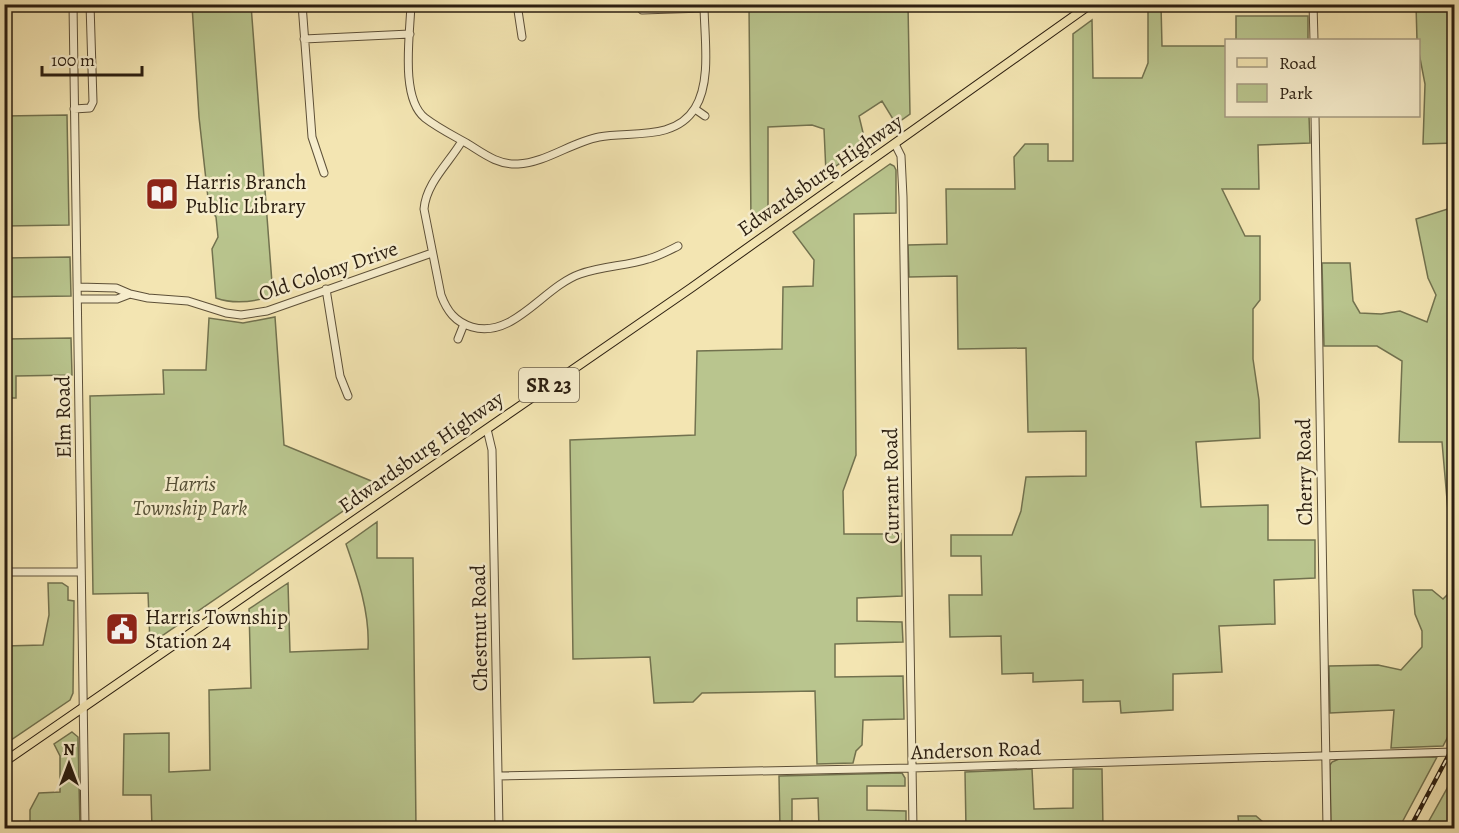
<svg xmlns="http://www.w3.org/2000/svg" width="1459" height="833" font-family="Alegreya,serif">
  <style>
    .green { fill: #b9c58e; stroke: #72724f; stroke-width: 1.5 }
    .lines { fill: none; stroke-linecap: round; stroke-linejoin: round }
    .minor-casing { stroke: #5d5038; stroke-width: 9 }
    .major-casing { stroke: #2b1e10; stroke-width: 10 }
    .minor { stroke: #f7eecd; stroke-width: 7 }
    .major { stroke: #f3e5b2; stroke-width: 8 }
    .rail-casing { stroke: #2b1e10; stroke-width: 4.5 }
    .rail { stroke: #f7eecd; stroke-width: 2; stroke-dasharray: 7; stroke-linecap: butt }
    .labels { text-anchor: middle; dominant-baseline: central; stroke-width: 5; stroke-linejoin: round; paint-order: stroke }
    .shield { fill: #f7eecd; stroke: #685c49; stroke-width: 1.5 }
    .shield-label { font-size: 20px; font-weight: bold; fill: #2b1e10 }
    .street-label { font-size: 21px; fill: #2b1e10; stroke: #f7eecd }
    .poi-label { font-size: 21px; fill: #2b1e10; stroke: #f7eecd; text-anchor: start }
    .park-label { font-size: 21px; font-style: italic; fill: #565036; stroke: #f7eecd }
  </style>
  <rect width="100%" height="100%" fill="#f3e5b2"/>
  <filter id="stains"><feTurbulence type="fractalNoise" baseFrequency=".00333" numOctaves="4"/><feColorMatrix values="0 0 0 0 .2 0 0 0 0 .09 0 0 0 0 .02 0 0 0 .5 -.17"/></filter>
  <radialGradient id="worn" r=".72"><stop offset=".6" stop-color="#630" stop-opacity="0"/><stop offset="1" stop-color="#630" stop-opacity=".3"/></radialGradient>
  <path class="green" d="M192,5H251L273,296C254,302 235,305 216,298L212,249L218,237L216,217L209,207L199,117Z
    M749,5H908L910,114L896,124L882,101L859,116L866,145L826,173L824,129L812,125L768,127V211L751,224Z
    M1148,5H1161L1162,46H1226V116H1309L1310,143L1258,145L1259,189H1222L1245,236H1260V300L1253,309V359L1259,400L1260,438L1196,442L1201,507L1268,505V540H1315V578L1274,580L1275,624L1219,626L1222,672L1173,674V710L1121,713L1120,701L1083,702V680L1033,682V673L1002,674L1001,636L950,637L949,595H982L981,556H951V535H1012L1021,511L1026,477L1086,476V431L1028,432L1026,348L958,349L957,276L909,277L908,245L947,244L946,189H1015L1014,157L1025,144H1048V161H1073V34L1092,20L1093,78H1142L1148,63Z
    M1416,5H1454V143L1423,144L1425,84L1419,53L1418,40H1417Z
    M1236,16H1308V40H1236Z
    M67,115L69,225L5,226V116Z
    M890,164L894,166L896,170V213L854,214L856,455L843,491L844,534H901L902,596L857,598V621L902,622L903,642L835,644V677L903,676L904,719L863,720L862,745L856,751L853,763L817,764L815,691L702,693L693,702L654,703L650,657L573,659L570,440L695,435L697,351L782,349L783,287L813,286L814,260L793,232Z
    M1454,207V536L1450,534L1442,442H1399L1402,361L1377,346H1324L1322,263H1350L1353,301L1360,313L1381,314L1400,311L1427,322L1436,295L1428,278L1416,219Z
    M70,257L71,296L5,297V258Z
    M275,317L284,445L381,485L150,644L148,593L93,594L90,396L164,394L163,370H206L209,318L243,323Z
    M71,338L72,375L16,376V398H5V339Z
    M377,522V558H413L416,828H152L151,795H123L124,734L169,733V772L210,770L209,690L251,688L249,609L288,583L290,652L368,649C370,613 358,578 346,544Z
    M48,583H62L68,587V600L74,601L73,693L70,700L5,744V646L43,645L49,615Z
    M1454,588V725L1443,746L1391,748L1394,710L1330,713L1329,666L1378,665L1401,670L1422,647V631L1415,614L1413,590H1432L1443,599Z
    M72,732L78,737L80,828H30V810L39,793L60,792V756L54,744Z
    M1437,757L1399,828H1331L1330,765L1332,762L1339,759Z
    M1032,769L1034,809L1073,808V769H1102L1103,828H966L965,772Z
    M902,773L905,778V786H867V810L906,811V828H819L818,798L792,799V828H780L779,776Z
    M1454,776V828H1425Z
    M1238,816H1256L1270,828H1239Z"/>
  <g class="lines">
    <g class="minor-casing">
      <path id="minor" d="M73,4L85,828
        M302,4L312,137L324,173
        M411,4C410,35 400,98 425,118C438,128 454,136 468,144C484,154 498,165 518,164C545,163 572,142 599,137C631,131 675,141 695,108C712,81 704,35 704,4
        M517,4L522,37
        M1313,4L1314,40
        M642,10L704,8
        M304,39L410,34
        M74,109L90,108L93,102L90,4
        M695,109L705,116
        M1315,116L1327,828
        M462,141C449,163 426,183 424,209L441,295C447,311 455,322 472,327C514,339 543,287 580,274C602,266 626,266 648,259C659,256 668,251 678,246
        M895,144L901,156L903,197L913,828
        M78,287L116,288L130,294L148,298L188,301L226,313L241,315L267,311L432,253
        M326,289L340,376L348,396
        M78,299H117L130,294
        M458,339L464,324
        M487,429L492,450L499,828
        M4,572H81
        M498,776L912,768L1454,752"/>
    </g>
    <g class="major-casing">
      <path id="major" d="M4,762L691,288L1091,4"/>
    </g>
    <use href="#minor" class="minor"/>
    <use href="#major" class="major"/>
    <g class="rail-casing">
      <path id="rail" d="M1410,828L1454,745"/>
    </g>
    <use href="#rail" class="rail"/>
  </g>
  <defs>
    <g id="library-square" transform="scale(1.725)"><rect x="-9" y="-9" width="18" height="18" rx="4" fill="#8f2418" stroke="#f7eecd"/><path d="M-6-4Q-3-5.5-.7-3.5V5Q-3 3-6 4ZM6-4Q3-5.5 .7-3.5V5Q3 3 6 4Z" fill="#fff"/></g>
    <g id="civic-square" transform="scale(1.725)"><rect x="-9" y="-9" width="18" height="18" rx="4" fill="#8f2418" stroke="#f7eecd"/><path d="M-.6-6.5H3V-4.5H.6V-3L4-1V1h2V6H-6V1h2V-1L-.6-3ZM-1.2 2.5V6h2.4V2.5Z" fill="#fff"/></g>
  </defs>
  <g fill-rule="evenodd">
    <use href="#library-square" x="162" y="194"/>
    <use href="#civic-square" x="122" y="629"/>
  </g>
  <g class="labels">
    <rect class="shield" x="519" y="368" width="60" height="34" rx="4.5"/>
    <g class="shield-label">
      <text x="549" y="385">SR 23</text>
    </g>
    <g class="street-label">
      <text transform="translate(820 175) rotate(-35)">Edwardsburg Highway</text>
      <text transform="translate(328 271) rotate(-19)">Old Colony Drive</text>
      <text transform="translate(63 417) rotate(-91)">Elm Road</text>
      <text transform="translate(421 452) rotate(-35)">Edwardsburg Highway</text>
      <text transform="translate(1304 472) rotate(-91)">Cherry Road</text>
      <text transform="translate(891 486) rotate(-91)">Currant Road</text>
      <text transform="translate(479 628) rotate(-91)">Chestnut Road</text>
      <text transform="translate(976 750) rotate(-2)">Anderson Road</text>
    </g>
    <g class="poi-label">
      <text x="185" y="182">Harris Branch<tspan x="185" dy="24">Public Library</tspan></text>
      <text x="145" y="617">Harris Township<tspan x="145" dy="24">Station 24</tspan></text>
    </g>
    <g class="park-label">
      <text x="190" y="484">Harris<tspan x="190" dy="24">Township Park</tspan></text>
    </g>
  </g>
  <rect width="1459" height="833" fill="none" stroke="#f3e5b2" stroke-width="24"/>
  <rect x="6" y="6" width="1447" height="821" fill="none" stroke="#2b1e10" stroke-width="3"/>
  <rect x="12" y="12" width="1435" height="809" fill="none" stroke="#2b1e10" stroke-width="1.5"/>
  <rect x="1225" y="39" width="195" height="78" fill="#f7eecd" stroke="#a59b81" stroke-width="1.5"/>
  <rect x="1237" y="58" width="30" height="9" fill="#f3e5b2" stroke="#a59b81" stroke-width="1.5"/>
  <text x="1279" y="69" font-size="18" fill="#2b1e10">Road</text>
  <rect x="1237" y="84" width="30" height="18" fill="#b9c58e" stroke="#a59b81" stroke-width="1.5"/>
  <text x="1279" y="99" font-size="18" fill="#2b1e10">Park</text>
  <g transform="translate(69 764)" stroke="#f7eecd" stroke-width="4.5" paint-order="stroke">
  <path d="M0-4.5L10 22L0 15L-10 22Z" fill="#2b1e10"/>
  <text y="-9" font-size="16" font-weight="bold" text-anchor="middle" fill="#2b1e10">N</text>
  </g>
  <path d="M42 66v9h100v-9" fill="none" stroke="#2b1e10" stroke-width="3"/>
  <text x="51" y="66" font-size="18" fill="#2b1e10" stroke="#f7eecd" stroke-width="4.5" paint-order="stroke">100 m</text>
  <rect width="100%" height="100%" filter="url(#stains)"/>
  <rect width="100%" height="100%" fill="url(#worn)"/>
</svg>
